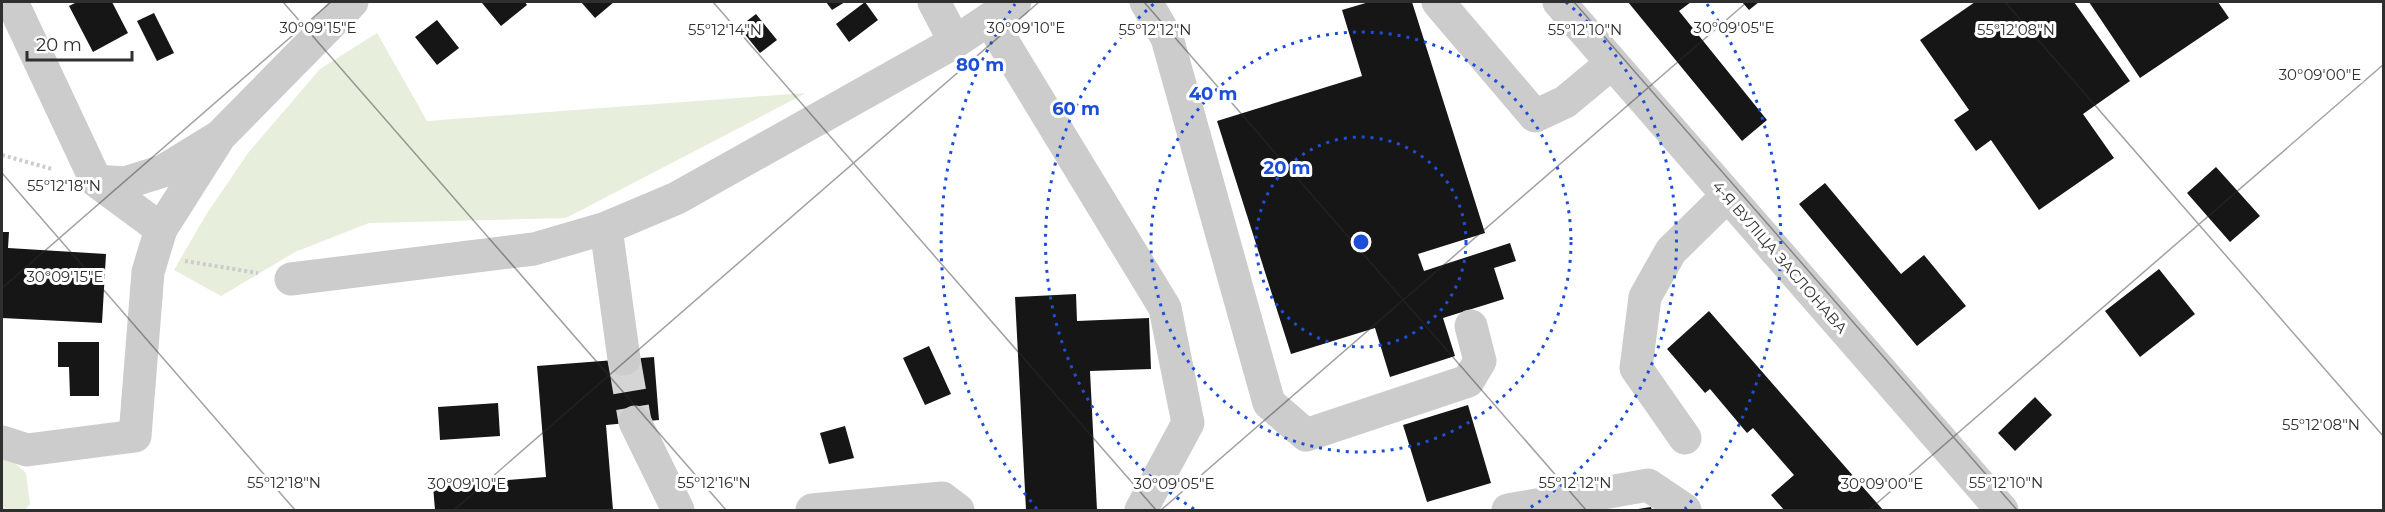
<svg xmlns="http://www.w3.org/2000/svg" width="2385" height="512" font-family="Montserrat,sans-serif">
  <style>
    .green { fill: #e7eedc }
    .building { fill: #161616 }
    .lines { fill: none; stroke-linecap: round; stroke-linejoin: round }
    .minor-tunnel { stroke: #d5d5d5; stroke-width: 33; stroke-dasharray: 33 16; stroke-linecap: butt }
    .path { stroke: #ccc; stroke-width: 4; stroke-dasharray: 3 3; stroke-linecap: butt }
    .minor { stroke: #ccc; stroke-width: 33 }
    .ticks { fill: none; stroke: #2f2f2f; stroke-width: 1.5; stroke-opacity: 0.45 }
    .ring { fill: none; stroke: #1d4ed8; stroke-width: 3; stroke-dasharray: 3 6 }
    .labels { text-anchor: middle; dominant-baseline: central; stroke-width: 6; stroke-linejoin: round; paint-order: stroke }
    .street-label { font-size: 15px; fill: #2f2f2f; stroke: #fff }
    .ticks-label { font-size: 15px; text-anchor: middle; fill: #2f2f2f; stroke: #fff; stroke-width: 6; stroke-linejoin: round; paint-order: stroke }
    .centre { fill: #1d4ed8; stroke: #fff; stroke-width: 3 }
    .ring-label { font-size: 18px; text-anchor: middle; font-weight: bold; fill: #1d4ed8; stroke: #fff; stroke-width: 6; stroke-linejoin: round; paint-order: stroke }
  </style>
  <rect width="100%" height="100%" fill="#fff"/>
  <path class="green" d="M377,33L427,121L806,93L566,218L369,223L295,252L221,296L174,270L206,215L248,153L320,69Z
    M2,452L26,473L30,504L25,510H2Z"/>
  <path class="building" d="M77,2H112L128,33L93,52L69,6Z
    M484,2H525L527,5L501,26L482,3Z
    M581,2H614L595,18Z
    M826,2H845L832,10Z
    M865,2L878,20L849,42L836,24Z
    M1369,2H1412L1485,233L1418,254L1424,271L1510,243L1516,261L1494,268L1504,299L1443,318L1455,356L1390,377L1375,328L1291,354L1217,121L1362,76L1342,10Z
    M1628,2H1691L1679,11L1767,120L1742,141Z
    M1742,2H1759L1749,10Z
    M1975,2H2074L2130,81L2083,114L2114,158L2039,210L1991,140L1976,151L1954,120L1969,110L1920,40Z
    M2089,2H2218L2229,18L2140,78Z
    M154,13L174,53L157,61L137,21Z
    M756,14L777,40L760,53L739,27Z
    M437,20L459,48L437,65L415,37Z
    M2216,167L2260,216L2230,242L2187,193Z
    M1825,183L1901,274L1924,255L1966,306L1917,346L1799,204Z
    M2,232H9L8,248L106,254L102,323L2,318Z
    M2159,269L2195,314L2140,357L2105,311Z
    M1076,294L1077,321L1149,318L1151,369L1090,371L1097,510H1026L1015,297Z
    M1709,311L1883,510H1784L1771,495L1794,475L1753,428L1747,433L1710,389L1705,393L1667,349Z
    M58,342H99V396H70L69,367H58Z
    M929,346L951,394L925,405L903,358Z
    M654,357L659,420L606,425L613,510H435L433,486L546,477L537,366Z
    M2035,397L2052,415L2015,451L1998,433Z
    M498,403L500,436L440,440L438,407Z
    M1468,405L1491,483L1427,502L1403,425Z
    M845,426L854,458L829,464L820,433Z
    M1651,507L1652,510H1638V509Z"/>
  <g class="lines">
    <path class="minor-tunnel" d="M624,359L635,422"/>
    <path class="path" d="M2,155L52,169
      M185,261L258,273"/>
    <path class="minor" d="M12,2L96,181L161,229
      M934,2L955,42
      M1146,2L1167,38L1269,403L1306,435L1468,381L1480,361L1471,326
      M1438,2L1535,116L1565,102L1612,63
      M1559,2L2002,510
      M989,19L1165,308L1188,423L1141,510
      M96,181L125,183L163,171L220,136L352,2
      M606,228L624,359
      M291,279L534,249L606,228L677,198L955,42L1015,2
      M635,422L678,510
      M1685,438L1636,368L1645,297L1671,251L1727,196
      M2,442L27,450L135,436L148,272L161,229L220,136
      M812,510L942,498L958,510
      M1508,510L1648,485L1685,510"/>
  </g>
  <path class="ticks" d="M283,2L726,510M713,2L1156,510M1144,2L1586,510M1574,2L2017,510M2005,2L2384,437M2,173L295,510M2,288L331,2M454,510L1039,2M1161,510L1747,2M1869,510L2384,64"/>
  <g class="ring">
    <circle cx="1361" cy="242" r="105"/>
    <circle cx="1361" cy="242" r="210"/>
    <path d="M1194 509A315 315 0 0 1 1156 2M1566 2A315 315 0 0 1 1528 509"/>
    <path d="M1037 509A420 420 0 0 1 1015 4M1707 4A420 420 0 0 1 1685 509"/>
  </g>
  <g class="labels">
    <g class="street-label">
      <text transform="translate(1780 257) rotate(49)">4-Я ВУЛІЦА ЗАСЛОНАВА</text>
    </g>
  </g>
  <g class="ticks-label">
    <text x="318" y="33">30°09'15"E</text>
    <text x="1026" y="33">30°09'10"E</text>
    <text x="1734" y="33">30°09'05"E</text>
    <text x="725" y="35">55°12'14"N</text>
    <text x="1585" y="35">55°12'10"N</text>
    <text x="1155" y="35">55°12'12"N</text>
    <text x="2016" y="35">55°12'08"N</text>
    <text x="2320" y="80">30°09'00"E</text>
    <text x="64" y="191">55°12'18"N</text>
    <text x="65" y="282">30°09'15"E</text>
    <text x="2321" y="430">55°12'08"N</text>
    <text x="284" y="488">55°12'18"N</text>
    <text x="714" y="488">55°12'16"N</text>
    <text x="1575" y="488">55°12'12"N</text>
    <text x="2006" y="488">55°12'10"N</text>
    <text x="467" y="489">30°09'10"E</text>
    <text x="1174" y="489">30°09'05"E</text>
    <text x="1882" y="489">30°09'00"E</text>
  </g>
  <circle cx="1361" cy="242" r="9" class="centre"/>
  <g class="ring-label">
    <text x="980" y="71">80 m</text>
    <text x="1213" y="100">40 m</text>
    <text x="1076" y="115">60 m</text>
    <text x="1287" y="174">20 m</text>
  </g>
  <rect width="2385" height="512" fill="none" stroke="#2f2f2f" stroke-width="6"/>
  <path d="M27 51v9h105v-9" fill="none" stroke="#2f2f2f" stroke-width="3"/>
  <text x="36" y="51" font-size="18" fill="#2f2f2f" stroke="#ffffff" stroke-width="4.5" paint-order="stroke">20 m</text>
</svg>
